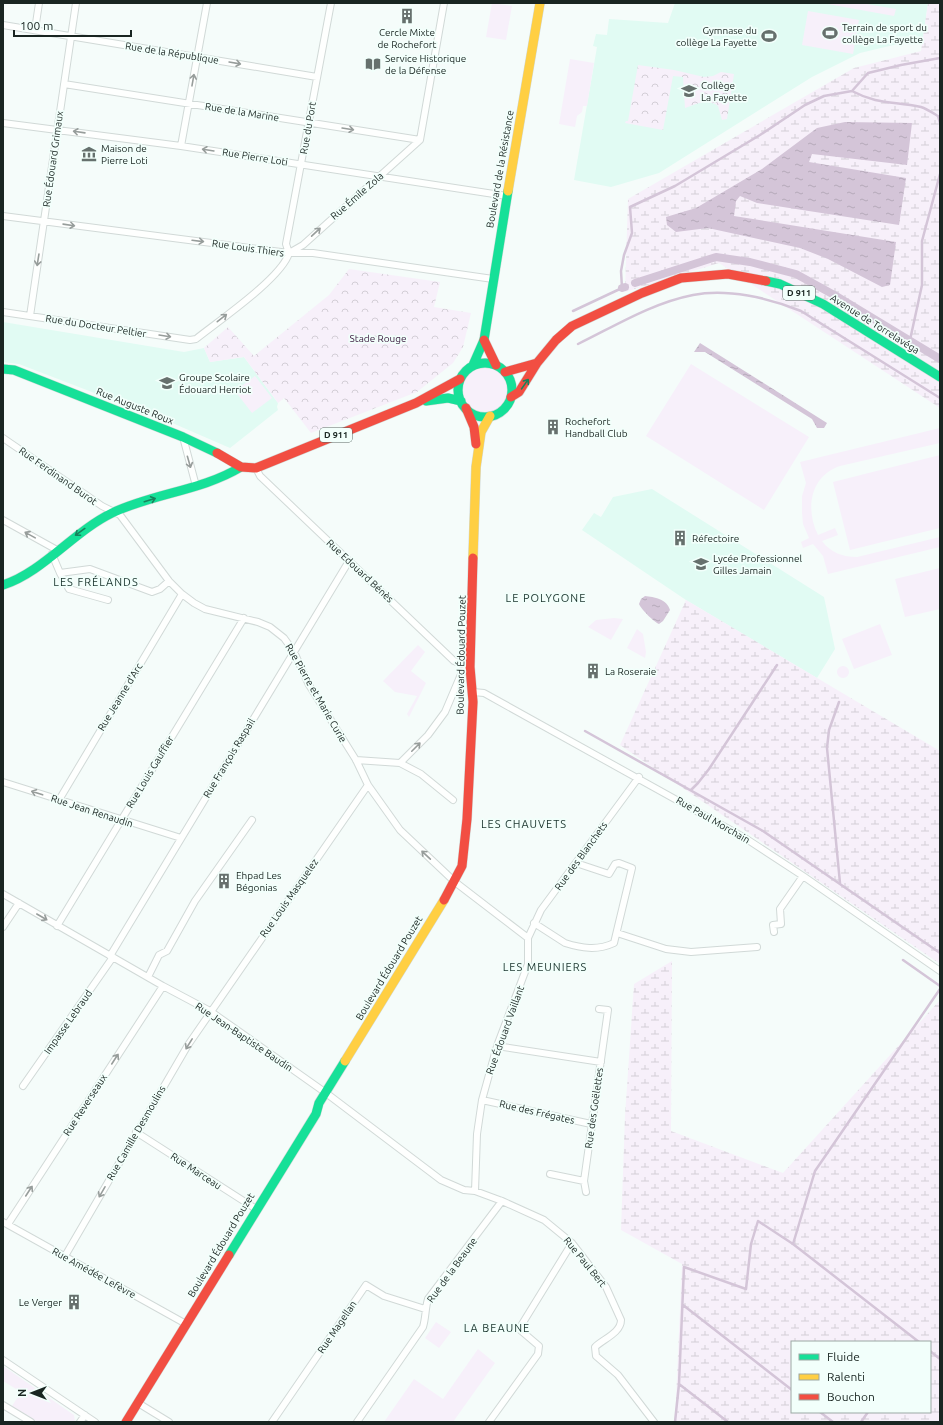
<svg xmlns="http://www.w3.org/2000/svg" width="943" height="1425" font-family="Ubuntu,sans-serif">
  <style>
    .built { fill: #e1fbf3 }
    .green { fill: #f7f0fa }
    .wetland { fill: url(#wetland-marsh); fill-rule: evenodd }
    .park { fill: url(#park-crowns) }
    .water { fill: url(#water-ripples) }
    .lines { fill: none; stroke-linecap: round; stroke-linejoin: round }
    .stream { stroke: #d4c5d8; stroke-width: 2.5 }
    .canal { stroke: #d4c5d8; stroke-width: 8 }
    .street-casing { stroke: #d1d9d7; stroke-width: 8 }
    .fast-casing { stroke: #d1d9d7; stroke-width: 10 }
    .slow-casing { stroke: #d1d9d7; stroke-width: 10 }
    .jam-casing { stroke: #d1d9d7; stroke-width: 10 }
    .street { stroke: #fefffe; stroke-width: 6 }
    .fast { stroke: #16e098; stroke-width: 9 }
    .slow { stroke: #ffcf43; stroke-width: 9 }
    .jam { stroke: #f24e42; stroke-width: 9 }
    .oneway { stroke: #979d9b }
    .oneway2 { stroke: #18825c }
    .labels { text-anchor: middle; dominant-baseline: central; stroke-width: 3.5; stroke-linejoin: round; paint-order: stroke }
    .shield { fill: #f2fffb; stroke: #5a6662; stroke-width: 1 }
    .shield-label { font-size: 9px; font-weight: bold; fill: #192521 }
    .poi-label { font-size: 10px; fill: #192521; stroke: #f2fffb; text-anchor: start }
    .street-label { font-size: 10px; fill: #192521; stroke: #f2fffb }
    .park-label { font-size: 10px; fill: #3b1a3f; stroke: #f2fffb }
    .neighbourhood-label { font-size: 11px; letter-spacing: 1px; fill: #19332c; stroke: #f2fffb }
  </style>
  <defs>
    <pattern id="wetland-marsh" width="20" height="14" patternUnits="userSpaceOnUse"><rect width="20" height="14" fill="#f7f0fa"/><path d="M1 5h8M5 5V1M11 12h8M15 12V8" fill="none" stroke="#d3ced6"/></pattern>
    <pattern id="park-crowns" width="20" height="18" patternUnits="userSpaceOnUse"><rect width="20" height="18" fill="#f7f0fa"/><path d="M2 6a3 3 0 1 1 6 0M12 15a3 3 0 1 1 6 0" fill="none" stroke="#d3ced6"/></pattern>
    <pattern id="water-ripples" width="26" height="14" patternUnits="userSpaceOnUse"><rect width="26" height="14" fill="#d4c5d8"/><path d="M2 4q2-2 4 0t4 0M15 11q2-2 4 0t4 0" fill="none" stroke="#b5a9b9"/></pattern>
  </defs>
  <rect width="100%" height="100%" fill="#f5fcfa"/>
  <path class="built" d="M675,3H928L923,38L860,53L812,77L659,173L611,187L574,180L597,47L593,46L596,34L607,35L609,19L668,23Z
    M3,322L184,352L204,348L210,362L244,357L278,403L277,407L278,410L230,448L170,422L19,364L3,362Z
    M652,489L824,597L835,649L817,678L686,600L582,530L594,513L601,517L613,497Z"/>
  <path class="green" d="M492,3L512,6L506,40L486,37Z
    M822,3H861L896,9L894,16Z
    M808,11L859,20L853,54L802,45Z
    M570,59L594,63L587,106H583L582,112L577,116L575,127L559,124Z
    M691,364L809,437L764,510L646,436Z
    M463 389a23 23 0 1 1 46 0a23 23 0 1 1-46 0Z
    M255,376L272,398L252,413L235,391Z
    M940,428V443L840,466C810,476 805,509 818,535L835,528L838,535L822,541C831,553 843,557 857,557L940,537V547L828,574L823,556L813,544L803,548L801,542L809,538L803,524L802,513V496L806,483L800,462Z
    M940,455V528L850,550L833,482Z
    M940,568V609L905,617L895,579Z
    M614,618L623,619L611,640L588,627L596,620Z
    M880,624L892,655L854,669L842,639Z
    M637,629L643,634L646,652L645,658L627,648Z
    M418,645L425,652L411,671L426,683L409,717L407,714L417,696L395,692L383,681Z
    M837 672a6 6 0 1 1 12 0a6 6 0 1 1-12 0Z
    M436,1322L451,1332L439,1348L425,1338Z
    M478,1349L495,1363L453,1422H384L414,1379L443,1399Z
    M3,1366L74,1415L75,1422H38L12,1406L21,1392L3,1381Z"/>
  <path class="wetland" d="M928,3H940V408L719,263L625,292L628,199L854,68L921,51Z
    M686,600L940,751V964L620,745Z
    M672,961L671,1131L783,1173L940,1000V1422H675L682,1264L621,1230L625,1116L634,984ZM792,1342H930V1412H792Z"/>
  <path class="park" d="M638,65L674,70L704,77L713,76L721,72L734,74L727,119L722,120L718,106C707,98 697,104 685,108L683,77L673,76L663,130L625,123L626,121H628Z
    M349,269L440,282L434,307L471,313L463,347L453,363L417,392L311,433L284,398L278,403L244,357L210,362L204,348L228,327L254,356L329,295Z"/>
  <path class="water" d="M845,122L912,123L907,165L812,154L809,162L906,178L899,225L757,203L740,196L736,201L734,216L896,242L890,285L882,287L828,259L800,248L708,228L676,232L667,225L666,217L696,208L762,169L817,128Z
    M700,343L827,423L824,428H817L812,419L705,352H694Z
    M645,596C654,597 667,599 670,610L663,621L659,624C654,622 641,609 639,604L641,599Z"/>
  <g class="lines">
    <path class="stream" d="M852,91C878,105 895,101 921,107C927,109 933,113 938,116L940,123
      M573,311L622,288L621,271L624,255L632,233L630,207L675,186L760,135L805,105L824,96L852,91L868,73L901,65L940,58
      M910,340L922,285V241L940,174
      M578,344C615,326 652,303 693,295C727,288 769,298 801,311L940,398
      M839,702L829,730L827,748L840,883
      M585,731L763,831L940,953
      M691,790L698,783L709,769L777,665
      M903,960L940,986
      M793,1244L815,1171L940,989
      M683,1305L792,1390
      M930,1351L940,1359
      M679,1384L728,1422
      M820,1412L833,1422
      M675,1422L679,1384L684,1267L746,1289L751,1244L758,1221L793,1244L919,1342
      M861,1422L868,1412"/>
    <path class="canal" d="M635,283L716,257L750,262L796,274L836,296L940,359
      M622,288L625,287"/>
    <g class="street-casing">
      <path id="street" d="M3,25L317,77
        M35,30L39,3
        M64,84L420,140
        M3,123L181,146L507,196
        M181,146L207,3
        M3,216L289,253H313L493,279
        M289,253L286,244L331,3
        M3,312L190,340L196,339C217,322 282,278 289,253L303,245L420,140L444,3
        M30,316L76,3
        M183,437L196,486
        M3,438L102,506L120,515L169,581L182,594L194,603L205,609L258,622L270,627L284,638L294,652L309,685L356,760L368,785L400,830L455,882L528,938V964L497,1046L482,1100L477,1134L475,1191
        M256,468L260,476L454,661L470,667
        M3,520L57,550
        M52,554L60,573L90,569L152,592L160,589L169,581
        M60,573L69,589L108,600
        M473,692L484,693L745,838L803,876L940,971
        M356,760L400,763L428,735L445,712L462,672L470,667
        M400,763L421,774L453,800
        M3,782L181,838
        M59,800L182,594
        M3,894L163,986L210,1011L326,1093L441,1180L464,1190L475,1191L502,1201L544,1220L572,1243L606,1287L621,1320C621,1333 603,1339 595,1347L596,1356L618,1375L654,1422
        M534,923L565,943C581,948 597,951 614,943L632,868L619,863L615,864L609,874L576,863
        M57,926L244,618
        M3,927L19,903
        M774,932L773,925L781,924L780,909L803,876
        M617,933L666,949L691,952L757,947
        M528,938L541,910L639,777
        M110,956L349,561
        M148,977L159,955L167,951L195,901L252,820
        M497,1046L601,1062
        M23,1086L113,957
        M482,1100L591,1124
        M136,1132L256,1209
        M550,1174L584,1181L608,1010L599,1009
        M584,1181L586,1192
        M3,1222L186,1324
        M8,1224L163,986
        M65,1256L188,1045L368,785
        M3,1360L95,1422
        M138,1403L169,1422
        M3,1405L31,1422
        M80,1422L85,1415
        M272,1422L366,1285L384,1296L425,1309
        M357,1422L423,1327C426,1317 425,1309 428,1299L502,1201
        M489,1422L538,1354L539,1346L519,1329L572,1243"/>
    </g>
    <g class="fast-casing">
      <path id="fast" d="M766,281L780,284L823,304L940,377
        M458 390a27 27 0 1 1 54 0a27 27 0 1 1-54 0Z
        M473,365L484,340L508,191
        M3,369L14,370L183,437L217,453
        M426,401L448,398L461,401
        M3,585C43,572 73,532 112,513C154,493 201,491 241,467
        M229,1255L316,1114L319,1103L345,1061"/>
    </g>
    <g class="slow-casing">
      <path id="slow" d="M508,191L540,3
        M473,558L476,467L481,432L490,416
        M345,1061L444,900"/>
    </g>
    <g class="jam-casing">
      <path id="jam" d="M484,340L496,365
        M505,372L537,363
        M511,397L519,392L537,363L556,340L572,326L642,293L681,278L728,274L766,281
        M466,408L474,427L476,444
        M217,453L241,467L256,468L416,403L460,379
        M444,900L462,866L467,819L473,702L470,667L473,558
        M126,1422L229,1255"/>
    </g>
    <use href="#street" class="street"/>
    <use href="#fast" class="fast"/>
    <use href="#slow" class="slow"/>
    <use href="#jam" class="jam"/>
  </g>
  <defs><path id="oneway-shaft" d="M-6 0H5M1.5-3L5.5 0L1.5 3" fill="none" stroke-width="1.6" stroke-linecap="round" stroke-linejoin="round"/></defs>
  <g class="oneway">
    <use href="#oneway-shaft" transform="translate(235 63) rotate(10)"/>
    <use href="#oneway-shaft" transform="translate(193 80) rotate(-80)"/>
    <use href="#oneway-shaft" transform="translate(348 129) rotate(9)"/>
    <use href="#oneway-shaft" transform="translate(79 132) rotate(-172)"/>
    <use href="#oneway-shaft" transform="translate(208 150) rotate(-171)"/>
    <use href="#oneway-shaft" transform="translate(69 225) rotate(8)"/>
    <use href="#oneway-shaft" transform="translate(316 232) rotate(-43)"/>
    <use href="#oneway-shaft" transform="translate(198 241) rotate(7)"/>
    <use href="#oneway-shaft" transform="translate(38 260) rotate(99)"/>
    <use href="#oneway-shaft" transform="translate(222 318) rotate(-38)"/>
    <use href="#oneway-shaft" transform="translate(165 336) rotate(9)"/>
    <use href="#oneway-shaft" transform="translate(189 462) rotate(74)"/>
    <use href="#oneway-shaft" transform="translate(30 535) rotate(-151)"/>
    <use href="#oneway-shaft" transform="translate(416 747) rotate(-45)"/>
    <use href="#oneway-shaft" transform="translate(37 793) rotate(-162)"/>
    <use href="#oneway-shaft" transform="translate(426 855) rotate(-137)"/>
    <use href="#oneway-shaft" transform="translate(42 917) rotate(30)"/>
    <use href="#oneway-shaft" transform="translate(189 1044) rotate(122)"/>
    <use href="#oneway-shaft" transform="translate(115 1059) rotate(-57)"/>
    <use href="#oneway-shaft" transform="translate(29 1191) rotate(-57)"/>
    <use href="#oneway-shaft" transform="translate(102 1192) rotate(120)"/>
  </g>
  <g class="oneway2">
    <use href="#oneway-shaft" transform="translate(525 384) rotate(-55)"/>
    <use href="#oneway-shaft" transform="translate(150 500) rotate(-17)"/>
    <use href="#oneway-shaft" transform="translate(80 532) rotate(144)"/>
  </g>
  <defs>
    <g id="building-bare" transform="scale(1.2)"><path d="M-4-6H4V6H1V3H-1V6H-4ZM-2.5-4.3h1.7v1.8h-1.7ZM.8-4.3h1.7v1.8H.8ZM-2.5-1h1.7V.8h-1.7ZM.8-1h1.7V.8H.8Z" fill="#66706d" stroke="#f2fffb" stroke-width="2.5" paint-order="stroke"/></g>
    <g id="stadium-bare" transform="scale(1.2)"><path d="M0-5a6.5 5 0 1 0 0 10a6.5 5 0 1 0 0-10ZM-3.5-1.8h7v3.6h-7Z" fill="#66706d" stroke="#f2fffb" stroke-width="2.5" paint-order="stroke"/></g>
    <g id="library-bare" transform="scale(1.2)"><path d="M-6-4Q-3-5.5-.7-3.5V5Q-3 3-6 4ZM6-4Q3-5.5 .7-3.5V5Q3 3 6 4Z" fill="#66706d" stroke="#f2fffb" stroke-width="2.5" paint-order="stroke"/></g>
    <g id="school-bare" transform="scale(1.2)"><path d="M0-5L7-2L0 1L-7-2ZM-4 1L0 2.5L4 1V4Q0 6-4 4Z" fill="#66706d" stroke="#f2fffb" stroke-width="2.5" paint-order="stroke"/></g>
    <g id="museum-bare" transform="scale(1.2)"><path d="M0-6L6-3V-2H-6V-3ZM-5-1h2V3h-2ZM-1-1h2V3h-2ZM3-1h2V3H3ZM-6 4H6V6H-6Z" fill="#66706d" stroke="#f2fffb" stroke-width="2.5" paint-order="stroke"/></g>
  </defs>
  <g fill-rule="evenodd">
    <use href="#building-bare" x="407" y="16"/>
    <use href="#stadium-bare" x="830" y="33"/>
    <use href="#stadium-bare" x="769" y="36"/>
    <use href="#library-bare" x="373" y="64"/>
    <use href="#school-bare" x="689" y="91"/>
    <use href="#museum-bare" x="89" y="154"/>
    <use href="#school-bare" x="167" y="383"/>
    <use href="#building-bare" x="553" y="427"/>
    <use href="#building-bare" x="680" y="538"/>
    <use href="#school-bare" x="701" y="564"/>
    <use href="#building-bare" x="593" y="671"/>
    <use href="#building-bare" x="224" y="881"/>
    <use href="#building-bare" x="74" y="1302"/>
  </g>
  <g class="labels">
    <g class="shield">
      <rect x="783" y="286" width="32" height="14" rx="3"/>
      <rect x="320" y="428" width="32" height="14" rx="3"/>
    </g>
    <g class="shield-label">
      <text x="799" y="293">D 911</text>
      <text x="336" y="435">D 911</text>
    </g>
    <g class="poi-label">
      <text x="842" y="27">Terrain de sport du<tspan x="842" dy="12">collège La Fayette</tspan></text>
      <text x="757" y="30" text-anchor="end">Gymnase du<tspan x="757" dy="12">collège La Fayette</tspan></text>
      <text x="407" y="32" text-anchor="middle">Cercle Mixte<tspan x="407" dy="12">de Rochefort</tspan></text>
      <text x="385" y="58">Service Historique<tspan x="385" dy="12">de la Défense</tspan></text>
      <text x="701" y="85">Collège<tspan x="701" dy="12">La Fayette</tspan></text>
      <text x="101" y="148">Maison de<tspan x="101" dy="12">Pierre Loti</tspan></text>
      <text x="179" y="377">Groupe Scolaire<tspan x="179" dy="12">Édouard Herriot</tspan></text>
      <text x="565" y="421">Rochefort<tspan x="565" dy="12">Handball Club</tspan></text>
      <text x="692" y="538">Réfectoire</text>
      <text x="713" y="558">Lycée Professionnel<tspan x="713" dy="12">Gilles Jamain</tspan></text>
      <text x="605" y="671">La Roseraie</text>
      <text x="236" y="875">Ehpad Les<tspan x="236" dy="12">Bégonias</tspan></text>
      <text x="62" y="1302" text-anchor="end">Le Verger</text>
    </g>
    <g class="street-label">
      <text transform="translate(172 53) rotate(9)">Rue de la République</text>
      <text transform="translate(242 112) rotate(9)">Rue de la Marine</text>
      <text transform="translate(308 128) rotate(-80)">Rue du Port</text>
      <text transform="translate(255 157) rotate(9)">Rue Pierre Loti</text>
      <text transform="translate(53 159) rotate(-82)">Rue Édouard Grimaux</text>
      <text transform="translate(500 169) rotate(-80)">Boulevard de la Résistance</text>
      <text transform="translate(357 196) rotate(-41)">Rue Émile Zola</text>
      <text transform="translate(248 248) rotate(8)">Rue Louis Thiers</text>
      <text transform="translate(875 324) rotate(32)">Avenue de Torrelavéga</text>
      <text transform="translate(96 326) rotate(9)">Rue du Docteur Peltier</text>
      <text transform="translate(135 406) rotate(22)">Rue Auguste Roux</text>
      <text transform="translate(58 476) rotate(35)">Rue Ferdinand Burot</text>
      <text transform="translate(360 571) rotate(43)">Rue Edouard Bénès</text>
      <text transform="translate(461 655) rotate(-89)">Boulevard Édouard Pouzet</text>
      <text transform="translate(316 693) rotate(60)">Rue Pierre et Marie Curie</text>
      <text transform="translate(120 697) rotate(-59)">Rue Jeanne d'Arc</text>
      <text transform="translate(229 758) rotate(-59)">Rue François Raspail</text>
      <text transform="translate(150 772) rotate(-59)">Rue Louis Gauffier</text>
      <text transform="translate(92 811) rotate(18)">Rue Jean Renaudin</text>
      <text transform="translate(713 820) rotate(30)">Rue Paul Morchain</text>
      <text transform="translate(581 856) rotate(-54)">Rue des Blanchets</text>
      <text transform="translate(289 898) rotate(-55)">Rue Louis Masquelez</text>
      <text transform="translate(389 968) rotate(-59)">Boulevard Édouard Pouzet</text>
      <text transform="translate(68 1022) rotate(-55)">Impasse Lebraud</text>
      <text transform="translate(505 1030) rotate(-70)">Rue Édouard Vaillant</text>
      <text transform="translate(244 1037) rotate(34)">Rue Jean-Baptiste Baudin</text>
      <text transform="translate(85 1105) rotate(-57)">Rue Reverseaux</text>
      <text transform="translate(594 1108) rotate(-82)">Rue des Goëlettes</text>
      <text transform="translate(537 1112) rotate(13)">Rue des Frégates</text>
      <text transform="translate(136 1133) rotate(-60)">Rue Camille Desmoulins</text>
      <text transform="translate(196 1171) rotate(33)">Rue Marceau</text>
      <text transform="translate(221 1245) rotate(-59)">Boulevard Édouard Pouzet</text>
      <text transform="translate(585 1262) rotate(51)">Rue Paul Bert</text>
      <text transform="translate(452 1270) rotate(-54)">Rue de la Beaune</text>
      <text transform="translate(94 1273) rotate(29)">Rue Amédée Lefèvre</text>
      <text transform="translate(337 1327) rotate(-56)">Rue Magellan</text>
    </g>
    <g class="park-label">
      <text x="378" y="338">Stade Rouge</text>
    </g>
    <g class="neighbourhood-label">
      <text x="96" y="582">LES FRÉLANDS</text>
      <text x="546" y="598">LE POLYGONE</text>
      <text x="524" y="824">LES CHAUVETS</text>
      <text x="545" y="967">LES MEUNIERS</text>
      <text x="497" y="1328">LA BEAUNE</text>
    </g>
  </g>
  <rect width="943" height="1425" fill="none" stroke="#192521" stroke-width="8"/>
  <rect x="791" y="1341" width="140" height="72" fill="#f2fffb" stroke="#9ba8a4"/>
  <rect x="799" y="1354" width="20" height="6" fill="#16e098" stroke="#9ba8a4"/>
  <text x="827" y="1361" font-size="12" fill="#192521">Fluide</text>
  <rect x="799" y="1374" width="20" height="6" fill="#ffcf43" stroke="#9ba8a4"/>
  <text x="827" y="1381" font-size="12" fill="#192521">Ralenti</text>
  <rect x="799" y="1394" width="20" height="6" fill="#f24e42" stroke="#9ba8a4"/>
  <text x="827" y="1401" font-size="12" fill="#192521">Bouchon</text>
  <g transform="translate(32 1393) rotate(270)" stroke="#f2fffb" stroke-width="3" paint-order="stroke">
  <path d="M0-3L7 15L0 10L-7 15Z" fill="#192521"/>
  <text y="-6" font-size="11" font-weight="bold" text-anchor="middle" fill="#192521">N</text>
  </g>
  <path d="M14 30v6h117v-6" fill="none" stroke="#192521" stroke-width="2"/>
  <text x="20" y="30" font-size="12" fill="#192521" stroke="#f2fffb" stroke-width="3" paint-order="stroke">100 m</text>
</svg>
